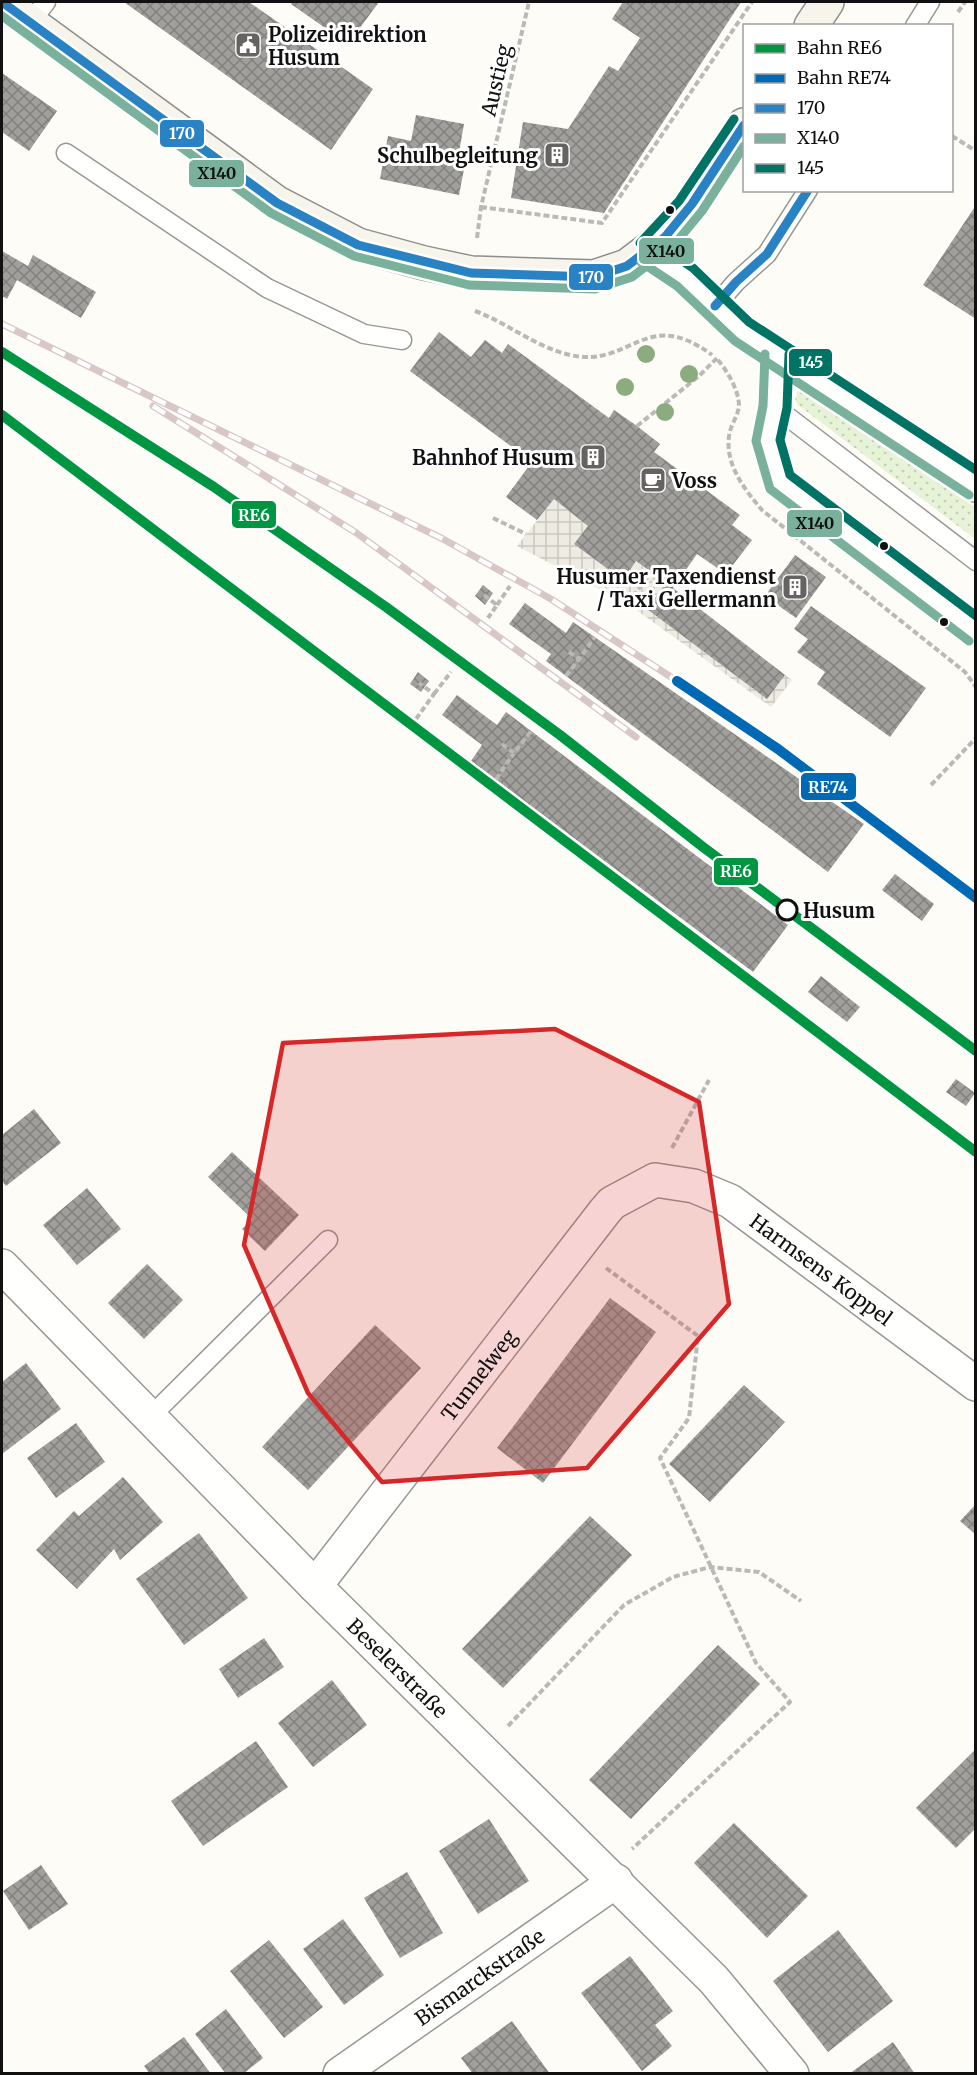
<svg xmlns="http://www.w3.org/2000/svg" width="977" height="2075" font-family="Merriweather,serif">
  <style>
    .grass { fill: url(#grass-dots) }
    .plaza { fill: url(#plaza-grid) }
    .building { fill: url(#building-cross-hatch) }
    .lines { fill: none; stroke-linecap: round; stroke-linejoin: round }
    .service-casing { stroke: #979795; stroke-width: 21 }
    .minor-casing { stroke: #979795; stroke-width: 36 }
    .secondary-casing { stroke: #8e8d8b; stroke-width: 36 }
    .path { stroke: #b9b9b8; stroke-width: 4; stroke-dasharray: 6 3; stroke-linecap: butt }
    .service { stroke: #fffffe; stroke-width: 18 }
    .minor { stroke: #fffffe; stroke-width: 33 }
    .secondary { stroke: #f6f4eb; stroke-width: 33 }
    .rail-casing { stroke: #d9c6c7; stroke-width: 7 }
    .rail { stroke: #fff; stroke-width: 4.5; stroke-dasharray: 14; stroke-linecap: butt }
    .bus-1-casing { stroke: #fff; stroke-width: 14 }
    .bus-2-casing { stroke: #fff; stroke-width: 14 }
    .bus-3-casing { stroke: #fff; stroke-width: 14 }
    .bus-1 { stroke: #2882c3; stroke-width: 9 }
    .bus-2 { stroke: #7ab19c; stroke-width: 9 }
    .bus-3 { stroke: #007364; stroke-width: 9 }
    .rail-1-casing { stroke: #fff; stroke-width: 15 }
    .rail-2-casing { stroke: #fff; stroke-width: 15 }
    .rail-1 { stroke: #009641; stroke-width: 10 }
    .rail-2 { stroke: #0069b4; stroke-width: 10 }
    .tree { fill: #8cac80 }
    .marked { fill: #d62828; fill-opacity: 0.2; stroke: #d62828; stroke-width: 4.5; stroke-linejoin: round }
    .bus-dot { fill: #111; stroke: #fff; stroke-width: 2 }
    .stop-dot { fill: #fff; stroke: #111; stroke-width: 3 }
    .labels { text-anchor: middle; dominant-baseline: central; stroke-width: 6; stroke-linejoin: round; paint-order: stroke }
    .poi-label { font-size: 20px; font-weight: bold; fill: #111; stroke: #fff; text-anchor: end }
    .street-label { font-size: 20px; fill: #111; stroke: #fff }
    .stop-label { font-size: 20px; font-weight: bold; fill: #111; stroke: #fff; text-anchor: start }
    .line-badge { stroke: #fff; stroke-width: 2 }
    .badge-label { font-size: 16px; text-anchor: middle; font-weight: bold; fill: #fff }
    .pale-badge-label { font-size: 16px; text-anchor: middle; font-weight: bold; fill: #111 }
  </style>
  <defs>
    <pattern id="grass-dots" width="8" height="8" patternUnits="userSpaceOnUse" patternTransform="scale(1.5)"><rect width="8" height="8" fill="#e7f3d7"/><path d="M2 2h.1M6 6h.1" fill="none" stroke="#c5cfb8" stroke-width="1.8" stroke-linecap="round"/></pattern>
    <pattern id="plaza-grid" width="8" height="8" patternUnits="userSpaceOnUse" patternTransform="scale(1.5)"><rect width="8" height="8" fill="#edebe2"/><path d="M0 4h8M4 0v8" fill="none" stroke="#cac8c1"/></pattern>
    <pattern id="building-cross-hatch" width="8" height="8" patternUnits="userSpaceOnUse" patternTransform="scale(1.5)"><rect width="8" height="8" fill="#a19f9c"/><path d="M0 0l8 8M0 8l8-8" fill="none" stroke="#82807e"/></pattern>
  </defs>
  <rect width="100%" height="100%" fill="#fdfcf7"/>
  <path class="grass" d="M798,390L975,507V539L798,405L795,399Z"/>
  <path class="plaza" d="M554,499L792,680L771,707L628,604L517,546Z"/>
  <path class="building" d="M124,2H249L373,89L331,150Z
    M293,2H379L348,44L291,4Z
    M623,2H741L604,213L511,198L523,122L568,129L609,66L618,71L640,38L612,19Z
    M2,73L57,111L29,151L2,132Z
    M416,115L464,124L458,158L466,159L459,195L380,179L388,136L411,141Z
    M976,205V319L923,285Z
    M2,251L28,266L33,255L96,292L81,318L17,280L7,299L2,296Z
    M439,332L471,357L485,340L502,353L508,344L609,418L614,410L637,426L660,444L654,452L740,515L732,525L752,540L726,574L697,554L673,588L785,675L767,699L647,609L666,583L636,561L623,580L574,544L588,526L554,499L537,520L506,497L532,462L410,371Z
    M795,555L826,577L796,618L765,596Z
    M483,585L493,593L485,605L475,596Z
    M525,603L566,633L573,622L864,824L828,872L546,661L551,654L509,624Z
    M811,606L926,688L890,737L817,684L825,672L797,652L808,639L794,629Z
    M418,672L429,681L421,692L410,684Z
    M457,695L497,725L506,712L788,925L753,972L471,761L482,745L442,715Z
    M895,874L934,904L922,921L882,890Z
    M821,976L860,1007L847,1022L808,992Z
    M956,1079L975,1093L966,1106L946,1092Z
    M34,1109L61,1143L6,1186L2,1181V1135Z
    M232,1152L299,1215L265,1251L242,1229L252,1219L208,1177Z
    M87,1188L121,1229L77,1265L43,1225Z
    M147,1264L183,1300L144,1339L108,1303Z
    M610,1298L656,1332L543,1483L497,1448Z
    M375,1325L421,1368L308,1490L262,1447Z
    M26,1363L61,1409L2,1454V1382Z
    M744,1385L785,1422L710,1502L669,1464Z
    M76,1423L105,1462L56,1498L27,1458Z
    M123,1477L163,1522L120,1560L114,1549L77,1589L36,1550L74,1511L79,1516Z
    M976,1504V1535L960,1521Z
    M590,1516L632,1555L503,1688L462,1649Z
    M199,1533L248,1598L184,1645L136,1579Z
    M264,1638L284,1667L238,1698L219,1669Z
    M718,1645L760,1684L631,1819L589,1780Z
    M332,1680L367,1725L313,1767L278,1723Z
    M256,1741L288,1787L203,1846L171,1801Z
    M976,1749V1828L956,1848L916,1808Z
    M489,1819L529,1881L478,1914L439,1851Z
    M734,1823L808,1896L767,1938L694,1863Z
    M41,1865L68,1904L29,1930L3,1891Z
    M407,1872L443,1933L400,1958L364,1898Z
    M343,1919L384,1975L344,2005L303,1949Z
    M838,1930L893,2001L828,2052L773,1981Z
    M269,1940L323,2007L284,2038L230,1971Z
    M630,1956L673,2011L655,2025L672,2046L642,2071L581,1993Z
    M226,2009L263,2058L243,2074H226L195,2034Z
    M512,2021L550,2074H473L461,2058Z
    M184,2037L211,2074H150L144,2066Z
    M893,2042L915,2074H849Z"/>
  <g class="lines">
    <g class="service-casing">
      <path id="service" d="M30,23L46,2
        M915,26L930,2
        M66,153L267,288L364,334L402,340
        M715,306L736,282L767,254L808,190
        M777,354L775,407L768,441L780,482L976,631
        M775,407L976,561
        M150,1417L328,1240"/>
    </g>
    <g class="minor-casing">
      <g id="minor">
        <path d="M648,252L685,277L742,331L976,485"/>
        <path id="s1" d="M2,1266L315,1586L714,1980L792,2074"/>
        <path id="s2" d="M315,1586L605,1211L612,1203L655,1180L694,1186L730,1201L976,1384"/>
        <path id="s3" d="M340,2074L616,1881"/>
      </g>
    </g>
    <g class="secondary-casing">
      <path id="secondary" d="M2,2L277,203L358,245L424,263L471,273L594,277L627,266L665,237L692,204L744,125
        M811,26L827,2"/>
    </g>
    <path class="path" d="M958,12L965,2
      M952,136L976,151
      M481,207L602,223L752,2
      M477,238L481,207L529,2
      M475,311C508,323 535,347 570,355C631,369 645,305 712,355
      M718,360C727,371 739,390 739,406C738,416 730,426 729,436C725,465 745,490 762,510L965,672L976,687
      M637,426L699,376L719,356
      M493,518L526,534
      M644,581L651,572
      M484,595L497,605L488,618
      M628,604L644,581L629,571
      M497,605L510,586
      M569,652L579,659L595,637
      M566,676L579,659
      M434,694L451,672
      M416,719L434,694L419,683
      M502,744L514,753L531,731
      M496,779L514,753
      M931,785L976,738
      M672,1148L709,1080
      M606,1268L698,1336L689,1418L660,1458L756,1663L790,1702L632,1849
      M508,1726L624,1605L673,1577L710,1567L759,1572L801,1601"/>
    <use href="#service" class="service"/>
    <use href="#minor" class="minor"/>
    <use href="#secondary" class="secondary"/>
    <g class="rail-casing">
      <path id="rail" d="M2,324L443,539L551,599L677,681
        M153,406L355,532L636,737"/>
    </g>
    <use href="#rail" class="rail"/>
    <g class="bus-1-casing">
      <path id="bus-1" d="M2,2L277,203L358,245L471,273L594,277L627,266L665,237L692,204L744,125
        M715,306L736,282L767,254L808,190"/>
    </g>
    <g class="bus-2-casing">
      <path id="bus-2" d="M2,16L271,213L354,256L469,285L595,289L632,277L674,245L702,211L744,146
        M641,262L677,286L735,341L969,495
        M765,354L763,406L756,441L770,489L969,641"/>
    </g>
    <g class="bus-3-casing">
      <path id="bus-3" d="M655,242L693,268L749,322L976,470
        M640,243L679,201L734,119
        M789,354L787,408L780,440L790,475L976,616"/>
    </g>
    <use href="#bus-1" class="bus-1"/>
    <use href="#bus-2" class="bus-2"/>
    <use href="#bus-3" class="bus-3"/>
    <g class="rail-1-casing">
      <path id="rail-1" d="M2,352L214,487L386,607L560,735L703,847L976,1051
        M2,415L976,1152"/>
    </g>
    <g class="rail-2-casing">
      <path id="rail-2" d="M677,681L778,749L976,898"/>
    </g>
    <use href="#rail-1" class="rail-1"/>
    <use href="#rail-2" class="rail-2"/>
  </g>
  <g class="tree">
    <circle cx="646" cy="354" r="9"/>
    <circle cx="689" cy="374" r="9"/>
    <circle cx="625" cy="387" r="9"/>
    <circle cx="665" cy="412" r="9"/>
  </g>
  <path class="marked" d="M555,1029L699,1102L729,1304L587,1468L382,1482L308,1393L244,1245L283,1043Z"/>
  <defs>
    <g id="civic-square" transform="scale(1.35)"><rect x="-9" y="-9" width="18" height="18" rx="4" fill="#646362" stroke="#fff"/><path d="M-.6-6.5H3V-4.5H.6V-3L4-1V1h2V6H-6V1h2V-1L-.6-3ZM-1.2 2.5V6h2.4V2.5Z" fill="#fff"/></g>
    <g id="building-square" transform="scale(1.35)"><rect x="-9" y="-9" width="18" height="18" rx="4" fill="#646362" stroke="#fff"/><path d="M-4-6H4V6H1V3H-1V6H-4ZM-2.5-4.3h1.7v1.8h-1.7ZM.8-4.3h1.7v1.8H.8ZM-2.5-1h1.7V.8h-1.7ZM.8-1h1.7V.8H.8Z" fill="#fff"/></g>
    <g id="cafe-square" transform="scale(1.35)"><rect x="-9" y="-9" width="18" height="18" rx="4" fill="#646362" stroke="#fff"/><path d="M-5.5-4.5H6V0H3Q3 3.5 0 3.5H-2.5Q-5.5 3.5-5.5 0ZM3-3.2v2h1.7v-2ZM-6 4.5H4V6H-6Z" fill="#fff"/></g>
  </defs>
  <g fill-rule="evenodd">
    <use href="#civic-square" x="248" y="45"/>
    <use href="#building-square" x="557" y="155"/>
    <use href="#building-square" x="593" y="457"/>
    <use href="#cafe-square" x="653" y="480"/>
    <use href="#building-square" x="795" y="587"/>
  </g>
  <g class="bus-dot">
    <circle cx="670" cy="210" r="5"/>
    <circle cx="884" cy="546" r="5"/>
    <circle cx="944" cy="622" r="5"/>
  </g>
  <circle class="stop-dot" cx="787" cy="910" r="10"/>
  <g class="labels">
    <g class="poi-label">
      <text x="268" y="34" text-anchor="start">Polizeidirektion<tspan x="268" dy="23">Husum</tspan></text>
      <text x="538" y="155">Schulbegleitung</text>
      <text x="574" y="457">Bahnhof Husum</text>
      <text x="672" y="480" text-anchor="start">Voss</text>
      <text x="776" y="576">Husumer Taxendienst<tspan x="776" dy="23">/ Taxi Gellermann</tspan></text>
    </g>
    <g class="street-label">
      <text transform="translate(496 80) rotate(-77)">Austieg</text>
      <text stroke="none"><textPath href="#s2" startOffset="726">Harmsens Koppel</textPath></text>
      <text stroke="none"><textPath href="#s2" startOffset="267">Tunnelweg</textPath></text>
      <text stroke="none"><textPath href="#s1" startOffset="564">Beselerstraße</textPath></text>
      <text stroke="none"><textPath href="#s3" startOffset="170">Bismarckstraße</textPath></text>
    </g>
    <g class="stop-label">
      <text x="803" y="910">Husum</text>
    </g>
  </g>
  <g class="line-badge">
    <rect x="159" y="119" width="46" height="29" rx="6" fill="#2882c3"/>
    <rect x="188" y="159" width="57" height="29" rx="6" fill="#7ab19c"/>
    <rect x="638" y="237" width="57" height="28" rx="6" fill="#7ab19c"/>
    <rect x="568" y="263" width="46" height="28" rx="6" fill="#2882c3"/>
    <rect x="788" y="348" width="45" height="29" rx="6" fill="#007364"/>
    <rect x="231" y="500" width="46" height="29" rx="6" fill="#009641"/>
    <rect x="786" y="509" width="57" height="29" rx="6" fill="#7ab19c"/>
    <rect x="800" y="772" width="57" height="29" rx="6" fill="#0069b4"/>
    <rect x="713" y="857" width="46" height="29" rx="6" fill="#009641"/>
  </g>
  <g class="badge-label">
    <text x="182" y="139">170</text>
    <text x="591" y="283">170</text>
    <text x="811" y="368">145</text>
    <text x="254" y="521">RE6</text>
    <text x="828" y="793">RE74</text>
    <text x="736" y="877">RE6</text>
  </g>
  <g class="pale-badge-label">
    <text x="217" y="179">X140</text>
    <text x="666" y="257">X140</text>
    <text x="815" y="529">X140</text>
  </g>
  <rect width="977" height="2075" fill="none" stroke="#111111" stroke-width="6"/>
  <rect x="743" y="24" width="210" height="168" fill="#ffffff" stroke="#a0a0a0" stroke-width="1.5"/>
  <rect x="755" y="44" width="30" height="9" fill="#009641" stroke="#a0a0a0" stroke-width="1.5"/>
  <text x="797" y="54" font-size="18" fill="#111111">Bahn RE6</text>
  <rect x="755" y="74" width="30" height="9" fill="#0069b4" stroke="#a0a0a0" stroke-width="1.5"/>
  <text x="797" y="84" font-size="18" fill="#111111">Bahn RE74</text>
  <rect x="755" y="104" width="30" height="9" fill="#2882c3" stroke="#a0a0a0" stroke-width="1.5"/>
  <text x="797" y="114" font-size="18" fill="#111111">170</text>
  <rect x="755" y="134" width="30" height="9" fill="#7ab19c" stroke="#a0a0a0" stroke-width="1.5"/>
  <text x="797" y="144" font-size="18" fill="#111111">X140</text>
  <rect x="755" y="164" width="30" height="9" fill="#007364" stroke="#a0a0a0" stroke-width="1.5"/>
  <text x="797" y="174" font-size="18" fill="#111111">145</text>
</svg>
